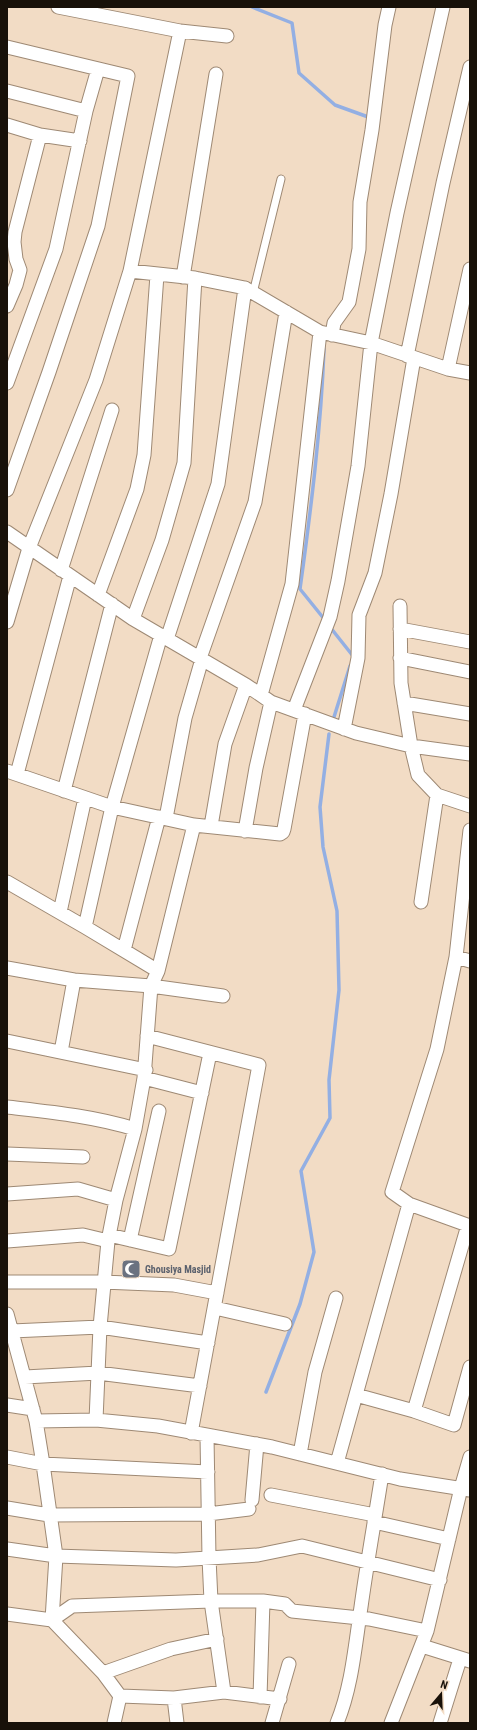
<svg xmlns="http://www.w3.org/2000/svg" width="477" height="1730" font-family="'Roboto Condensed',sans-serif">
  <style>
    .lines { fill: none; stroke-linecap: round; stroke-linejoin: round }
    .stream { stroke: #93afe3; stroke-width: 3.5 }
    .service-casing { stroke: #9e8974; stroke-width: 9 }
    .minor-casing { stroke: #9e8974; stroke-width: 15 }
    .service { stroke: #fff; stroke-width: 7 }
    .minor { stroke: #fff; stroke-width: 13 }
    .labels { text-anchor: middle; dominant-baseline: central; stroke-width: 3.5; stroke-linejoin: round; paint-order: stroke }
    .worship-label { font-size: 10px; font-weight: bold; fill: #5b616d; stroke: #f2dcc5; text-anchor: start }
  </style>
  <rect width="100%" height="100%" fill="#f2dcc5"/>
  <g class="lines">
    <path class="stream" d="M252,7L292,23L299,73L335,105L371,118
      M324,349C321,429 311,509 300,589L325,620
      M330,627L353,656
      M334,717L350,666
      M266,1392L300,1304L314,1252L301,1171L330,1118L329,1080L339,990L337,911L323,847L320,807L329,734"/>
    <g class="service-casing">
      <path id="service" d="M253,293L281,179"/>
    </g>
    <g class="minor-casing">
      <path id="minor" d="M58,7L180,31L227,36
        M7,47L128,76L98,226L49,372L7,490
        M7,91L86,111
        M7,125L40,135L80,141
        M130,271L195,278L245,288L320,332L371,343L448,369L470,373
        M183,277L216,74
        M7,306L16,285L20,270L16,259L14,242L15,232L40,135
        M332,335L334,323L349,302L359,249L360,202L372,130L385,25L389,7
        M407,356L443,183L470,67
        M448,369L470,269
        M7,383L56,249L86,111L98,69
        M7,532L133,619L246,685L271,702L356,733L411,746L418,775L437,795L470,806
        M61,570L112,410
        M98,595L137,489L144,455L157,275
        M400,606L401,683L411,746L470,754
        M133,619L162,540L184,463L195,278
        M7,622L29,548L96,380L130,271L180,31
        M400,629L470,642
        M167,639L218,484L245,288
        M200,658L255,502L286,312
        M400,658L470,672
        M261,695L292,584L320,332
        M404,703L470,714
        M294,710L330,617L338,581L358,466L371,343L397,213L443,7
        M344,729L358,658L359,615L375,573L391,494L414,358
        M7,771L112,807L194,825L280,834L283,832L284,829L305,714
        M17,774L70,576
        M64,791L112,604
        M166,818L185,718L202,659
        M211,826L225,744L246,685
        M470,830L456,957L437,1049L392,1192L409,1204L470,1226
        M245,831L256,768L271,702
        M7,882L85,927L158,971
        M421,902L437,795
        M60,912L85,798
        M85,927L112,807L161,635
        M124,950L159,817
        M456,957L470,961
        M7,968L74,980L151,986L223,996
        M147,1036L259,1065L191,1433
        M7,1041L146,1070
        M61,1052L74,980
        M144,1078L202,1093
        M7,1107C50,1112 93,1116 135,1129
        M7,1154L83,1157
        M7,1194L78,1189L116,1200
        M109,1235L169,1249L210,1053
        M130,1240L159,1111
        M7,1241L83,1235L108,1241
        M7,1282H103L174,1285L217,1293
        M215,1308L285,1324
        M7,1314L36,1421L43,1464L56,1556L52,1620L103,1673L120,1696L114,1723
        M12,1331L100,1327L208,1343
        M25,1377L98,1373L200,1386
        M356,1395L414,1411L454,1425L470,1367
        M7,1405L33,1409
        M414,1411L468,1225
        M96,1420L100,1327L108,1241L116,1200L135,1129L144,1078L151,986L158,971L194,825
        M36,1421L96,1420L158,1426L272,1447L400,1479L470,1490
        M207,1436L209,1558L211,1601L224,1692
        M300,1454L315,1372L336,1298
        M7,1457L43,1464L208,1472
        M337,1463L409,1204
        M271,1495L375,1515
        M252,1500L257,1444
        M7,1508L49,1515L208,1514L249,1509
        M374,1522L449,1539
        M7,1549L56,1556L176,1560L258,1555L302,1546L440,1580
        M7,1614L52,1620L72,1606L211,1601H263L285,1604L292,1611L369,1619L427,1631
        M422,1646L470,1661
        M103,1673L171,1649L217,1639
        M120,1696L174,1698L224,1692L280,1699
        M260,1697L263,1601
        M174,1698L177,1723
        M272,1723L289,1664
        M337,1723C352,1686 355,1646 361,1607C367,1563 375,1519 382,1474
        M391,1723L427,1631L461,1488L470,1457
        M440,1723L460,1659"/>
    </g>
    <use href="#service" class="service"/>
    <use href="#minor" class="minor"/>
  </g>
  <defs>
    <g id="mosque-square" transform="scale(1)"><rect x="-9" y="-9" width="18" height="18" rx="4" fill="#6b7280" stroke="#f2dcc5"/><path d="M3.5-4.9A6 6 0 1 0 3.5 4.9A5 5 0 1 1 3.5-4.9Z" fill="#fff"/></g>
  </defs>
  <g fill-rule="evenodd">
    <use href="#mosque-square" x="131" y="1269"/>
  </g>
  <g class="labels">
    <g class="worship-label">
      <text x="145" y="1269">Ghousiya Masjid</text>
    </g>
  </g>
  <rect width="477" height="1730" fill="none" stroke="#181109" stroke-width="16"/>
  <g transform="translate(441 1694) rotate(19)" stroke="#f2dcc5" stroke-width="3" paint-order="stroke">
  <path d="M0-3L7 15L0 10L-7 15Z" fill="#181109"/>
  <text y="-6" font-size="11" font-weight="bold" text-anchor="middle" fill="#181109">N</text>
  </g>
</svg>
